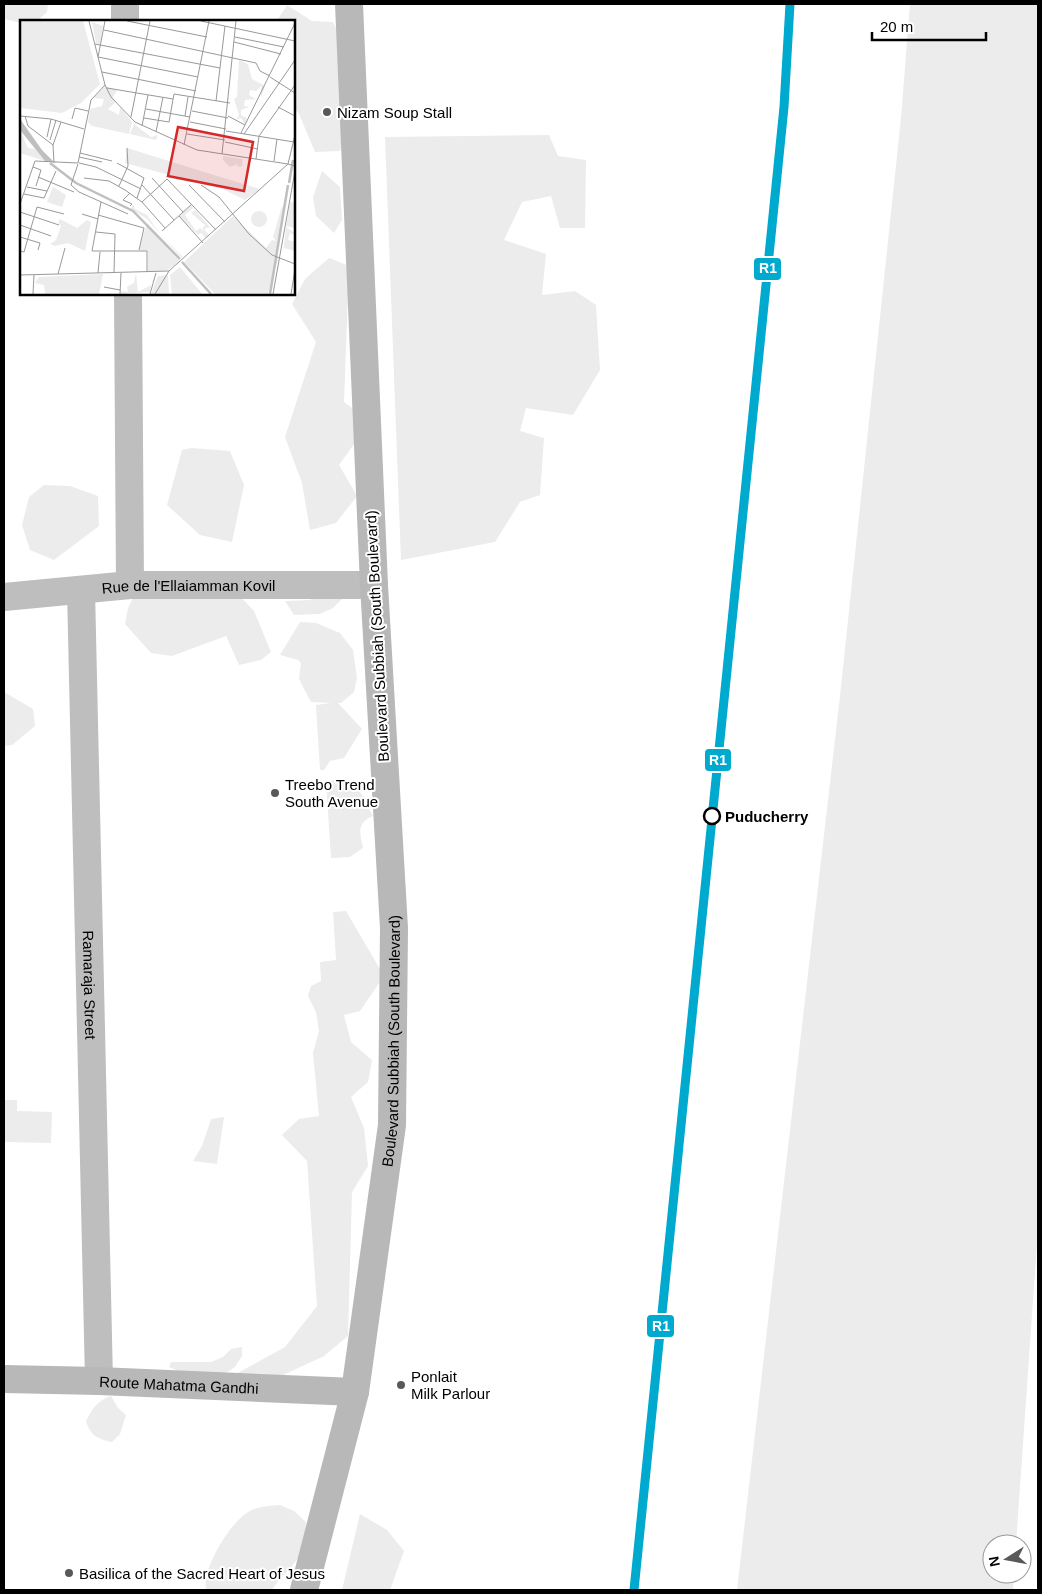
<svg xmlns="http://www.w3.org/2000/svg" width="1042" height="1594" font-family="Arial,sans-serif">
  <style>
    .green { fill: #ececec }
    .lines { fill: none; stroke-linecap: round; stroke-linejoin: round }
    .street { stroke: #bebebe; stroke-width: 28 }
    .secondary { stroke: #b8b8b8; stroke-width: 28 }
    .rail-1-casing { stroke: #fff; stroke-width: 12 }
    .rail-1 { stroke: #00a9ce; stroke-width: 9 }
    .poi-dot { fill: #595959; stroke: #fff; stroke-width: 2 }
    .stop-dot { fill: #fff; stroke: #000; stroke-width: 2.5 }
    .labels { text-anchor: middle; dominant-baseline: central; stroke-width: 4; stroke-linejoin: round; paint-order: stroke }
    .poi-label { font-size: 15px; fill: #000; stroke: #fff; text-anchor: start }
    .street-label { font-size: 15px; fill: #000; stroke: #fff }
    .stop-label { font-size: 15px; font-weight: bold; fill: #000; stroke: #fff; text-anchor: start }
    .inset-river { fill: none; stroke: #bfbfbf; stroke-width: 2.5 }
    .inset-road { fill: none; stroke: #999; stroke-width: 1 }
    .view { fill: #d62828; fill-opacity: 0.15; stroke: #d62828; stroke-width: 2.5 }
    .inset-edge { fill: none; stroke: #000; stroke-width: 2.5 }
    .line-badge { stroke: #fff; stroke-width: 2 }
    .badge-label { font-size: 14px; text-anchor: middle; font-weight: bold; fill: #fff }
  </style>
  <rect width="100%" height="100%" fill="#fff"/>
  <path class="green" d="M4,4H48L47,12L37,21H21V23L4,19Z
    M910,4H1038V1229L1016,1544H992V1574H1014L1013,1590H737L840,696L901,118Z
    M287,5L312,21L333,22L347,51L348,125L340,151L315,152L299,114L294,107V21H279L278,19Z
    M549,135L558,156L586,160L585,228H560L551,196L522,202L504,240L546,254L542,295L575,291L596,305L600,370L573,415L526,408L520,431L544,438L540,495L520,502L495,542L401,560L385,137Z
    M322,171L340,187L342,220L334,233L316,216L313,197Z
    M329,258L349,266L344,402L359,413L355,443L339,465L357,496L336,523L310,530L302,483L285,437L316,342L292,304L305,279Z
    M191,448L230,451L244,485L232,542L200,535L167,505L182,450Z
    M44,485L70,486L98,496L99,526L54,560L30,550L22,525L29,497Z
    M138,588L234,590L254,611L271,652L261,660L239,665L226,636L172,656L151,653L125,624L128,608Z
    M352,589L333,608L320,614L294,615L285,601L311,600V590Z
    M300,622L316,623L340,633L353,650L357,678L354,692L341,703H338L362,729L344,758L330,761L324,770H320L316,705L331,703L311,702L299,679L301,663L298,660L280,655Z
    M4,692L33,709L35,726L12,745L4,746Z
    M345,780L361,793L373,816C356,823 360,833 363,848L350,857L331,858L326,781Z
    M346,911L384,976L360,1011L344,1015L351,1042L372,1060L368,1082L351,1097L364,1128L368,1166L352,1192L348,1336L324,1356L266,1383L225,1380L285,1347L317,1306L307,1161L282,1135L299,1119L319,1116L313,1053L319,1031L316,1012L308,996L311,986L321,981L320,962L336,960L333,912Z
    M4,1100H17V1111L52,1112L51,1143L4,1142Z
    M224,1117L217,1164L193,1161L202,1146L211,1119Z
    M242,1347V1356L235,1367L226,1373L180,1372L169,1367L171,1362H211L223,1357L231,1349Z
    M111,1396L118,1408L126,1415L120,1434L112,1442C97,1439 90,1435 86,1421C92,1409 98,1400 111,1396Z
    M280,1505L294,1511L306,1522C305,1530 306,1541 303,1549C297,1565 281,1575 272,1590H206C206,1587 205,1582 206,1579C209,1559 232,1520 250,1511C258,1506 271,1506 280,1505Z
    M360,1514L387,1530L404,1551L390,1590H342Z"/>
  <g class="lines">
    <g class="street">
      <path d="M125,4V21"/>
      <path d="M128,294L130,585"/>
      <path id="s1" d="M81,590L99,1381"/>
      <path id="s2" d="M4,597L130,585H374"/>
    </g>
    <g class="secondary">
      <path id="s3" d="M4,1379L99,1381L355,1392"/>
      <path id="s4" d="M304,1590L355,1392L392,1125L394,928L374,585L349,4"/>
    </g>
    <g class="rail-1-casing">
      <path id="rail-1" d="M634,1590L784,107L790,4"/>
    </g>
    <use href="#rail-1" class="rail-1"/>
  </g>
  <g class="poi-dot">
    <circle cx="327" cy="112" r="5"/>
    <circle cx="275" cy="793" r="5"/>
    <circle cx="401" cy="1385" r="5"/>
    <circle cx="69" cy="1573" r="5"/>
  </g>
  <circle class="stop-dot" cx="712" cy="816" r="8"/>
  <g class="labels">
    <g class="poi-label">
      <text x="337" y="112">Nizam Soup Stall</text>
      <text x="285" y="784">Treebo Trend<tspan x="285" dy="17">South Avenue</tspan></text>
      <text x="411" y="1376">Ponlait<tspan x="411" dy="17">Milk Parlour</tspan></text>
      <text x="79" y="1573">Basilica of the Sacred Heart of Jesus</text>
    </g>
    <g class="street-label">
      <text stroke="none"><textPath href="#s2" startOffset="185">Rue de l'Ellaiamman Kovil</textPath></text>
      <text transform="translate(377 636) rotate(-93)">Boulevard Subbiah (South Boulevard)</text>
      <text stroke="none"><textPath href="#s1" startOffset="395">Ramaraja Street</textPath></text>
      <text stroke="none"><textPath href="#s4" startOffset="558">Boulevard Subbiah (South Boulevard)</textPath></text>
      <text stroke="none"><textPath href="#s3" startOffset="175">Route Mahatma Gandhi</textPath></text>
    </g>
    <g class="stop-label">
      <text x="725" y="816">Puducherry</text>
    </g>
  </g>
  <g transform="translate(20 20)">
    <rect width="275" height="275" fill="#fff"/>
    <path d="M0,1H63L80,64L61,83L42,93L0,88ZM72,2L83,6L80,24L76,23ZM219,40L228,44L232,59L245,66L241,77V66L236,71L230,70L229,75L236,79L225,80L224,86L229,87L221,90V95L227,98L225,105L221,98L216,100L219,95L214,79L217,77ZM85,66L97,70L93,77L96,82L88,89L99,95L100,87L109,98L112,102L109,114L72,106L68,102L70,89L82,86L84,79L73,78ZM114,104L131,117L138,115L136,120L110,114ZM0,109L8,128L15,129L25,141L0,133ZM107,128L220,163L240,169L225,180L205,170L105,143ZM203,136L223,139L222,146L217,147L218,144L210,147L203,140ZM33,167L46,175L42,187L27,182ZM270,182L275,183V208L266,206ZM113,184L115,189L127,195L140,214L163,237L162,238L140,214L127,199L111,189ZM171,185L173,188L165,195L176,211L180,208L186,214L182,209L185,205L171,193L175,190L190,207L184,209L189,215L186,218L181,213L178,215L159,196ZM262,186L264,191L256,236L258,239L248,274H195L164,242L213,196L246,228L252,220L256,221L253,217ZM231 199a8 8 0 1 1 16 0a8 8 0 1 1-16 0ZM40,199L57,208L67,200L71,202L65,231L48,223L35,226L30,224L36,220L41,206L38,203ZM127,203L160,241L148,250L128,252V231L119,230ZM266,207L275,213V215L270,213L268,220L275,222V231L264,228L263,235ZM160,247L179,270L182,274H152L150,255ZM116,253L118,272L131,265L130,272L100,274L101,271L108,272L107,267L114,263ZM83,254L79,274H25L24,265L15,263L19,257ZM148,255L149,274H131L138,256Z" fill="#ececec"/>
    <path d="M0,99L22,130L34,142L25,141L0,110Z" fill="#bfbfbf"/>
    <path class="inset-river" d="M30,143L56,163L113,191L160,239M269,163L273,140M162,242L191,274M250,274L268,165"/>
    <path class="inset-road" d="M69,1L85,65L91,77L115,102L177,130L268,144M85,1L78,37L178,57M107,1L187,17M181,1L275,21M84,10L236,43L240,51L250,56M215,17L264,27M214,22L261,34M75,24L200,48M82,52L176,71M250,57L275,73M87,68L153,79M196,81L205,6M258,87L275,96M126,89L170,97M172,91L208,98M0,96L31,99L64,109M5,96L8,106L33,125L34,143M165,96L168,77M208,96L225,105M111,97L130,1M124,98L149,102L154,74L210,83M52,99L55,88L68,91M170,102L206,109M122,106L128,75M206,111L274,122M136,112L143,77M221,113L275,3M167,114L205,120M224,114L275,40M275,115L268,144L275,146M27,117L31,99M30,120L36,100M205,122L238,129M33,125L41,102M164,125L189,1M60,133L92,141M202,134L216,1M59,137L82,142M236,139L239,116L275,65M254,141L257,119M59,143L76,147L121,169M97,143L124,158L117,178M58,144L51,165L59,172L108,194M13,147L21,150L16,166M18,157L54,172M64,158L89,161L105,170L122,182L145,208M132,158L163,192M122,165L154,200M169,165L205,202M181,165L199,177L229,214L252,235L275,244M99,166L108,146L107,128M7,167L27,171M110,173L103,180L112,184L110,186M4,174L24,178L36,151M81,182L72,231H127V252M122,182L147,159L196,210M0,184L15,141L58,143L71,80L85,65M0,192L39,205M62,194L78,199M78,195L124,208L119,230M159,196L183,223M0,205L31,216M142,211L172,184M76,212L95,214L94,253M0,217L20,223L18,230M0,231L4,232L17,187L44,194M78,253L80,232M38,254L45,228M0,255L149,251L268,144M84,267L100,270M13,274L14,255M100,274L101,253M130,274L136,253M135,274L149,251M253,274L275,151M271,274L275,249"/>
    <path class="view" d="M158,107L233,122L224,171L148,156Z"/>
    <rect width="275" height="275" class="inset-edge"/>
  </g>
  <g class="line-badge">
    <rect x="753" y="257" width="29" height="24" rx="5" fill="#00a9ce"/>
    <rect x="704" y="748" width="28" height="24" rx="5" fill="#00a9ce"/>
    <rect x="646" y="1314" width="29" height="24" rx="5" fill="#00a9ce"/>
  </g>
  <g class="badge-label">
    <text x="768" y="273">R1</text>
    <text x="718" y="765">R1</text>
    <text x="661" y="1331">R1</text>
  </g>
  <rect width="1042" height="1594" fill="none" stroke="#000000" stroke-width="10"/>
  <g transform="translate(1007 1559) rotate(259)"><circle r="24" fill="#ffffff" stroke="#999999"/>
  <path d="M0-4L9 19L0 12L-9 19Z" fill="#595959"/>
  <text y="-8" font-size="14" font-weight="bold" text-anchor="middle" fill="#000000">N</text>
  </g>
  <path d="M872 32v8h114v-8" fill="none" stroke="#000000" stroke-width="2.5"/>
  <text x="880" y="32" font-size="15" fill="#000000" stroke="#ffffff" stroke-width="4" paint-order="stroke">20 m</text>
</svg>
